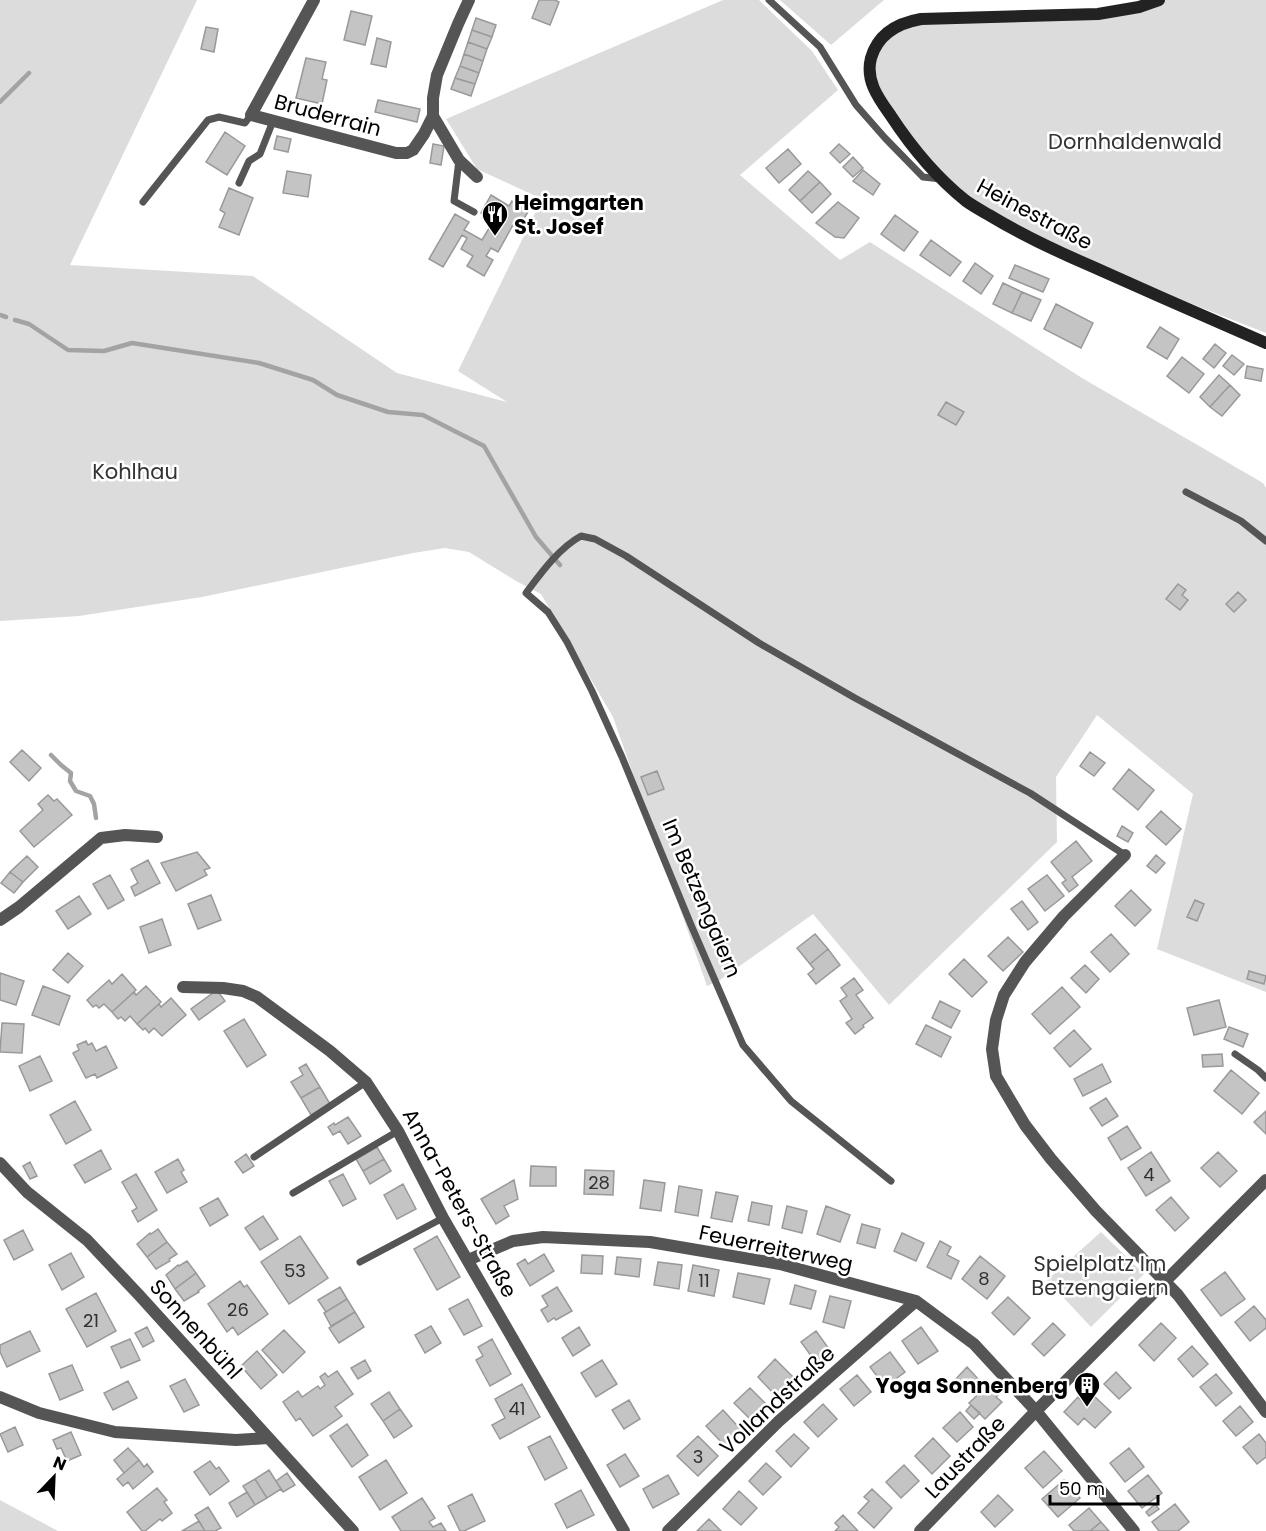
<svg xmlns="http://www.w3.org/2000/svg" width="1266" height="1531" font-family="Poppins,sans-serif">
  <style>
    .green { fill: #dcdcdc }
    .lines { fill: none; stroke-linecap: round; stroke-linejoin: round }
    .stream { stroke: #a3a3a3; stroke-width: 4.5 }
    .building { fill: #c4c4c4; stroke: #999; stroke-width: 1.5 }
    .service { stroke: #555; stroke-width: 7 }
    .minor { stroke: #555; stroke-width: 12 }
    .tertiary { stroke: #555; stroke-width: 12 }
    .secondary { stroke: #222; stroke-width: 12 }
    .labels { text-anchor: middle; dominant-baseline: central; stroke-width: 5; stroke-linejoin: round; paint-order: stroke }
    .number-label { font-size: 18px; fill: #313131 }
    .street-label { font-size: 21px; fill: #000; stroke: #fff }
    .park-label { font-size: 21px; fill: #333; stroke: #fff }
    .poi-label { font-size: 21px; font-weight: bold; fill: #000; stroke: #fff; text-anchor: start }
  </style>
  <rect width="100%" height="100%" fill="#fff"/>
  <path class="green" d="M0,0H197L70,265L253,276L397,373L507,402L458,371L542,199L477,169L446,119L723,0H759L812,51L838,90L740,175L840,260L870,242L1082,378L1263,483L1266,488V992L1157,949L1193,794L1097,715L1056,777L1057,842L889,1005L813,914L720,980L707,986L613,717L541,594L516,581L469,552L445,548L413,553L202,597L79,616L0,621Z
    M780,0H884L831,45Z
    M1159,0H1266V333L1055,250L941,179L877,95L870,61L900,24L1098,14Z
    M1101,1232L1144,1274L1091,1327L1047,1280Z
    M0,1500L58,1531H0Z"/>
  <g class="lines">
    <path class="stream" d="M0,102L29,73
      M0,315L6,317
      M15,320L29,324L68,350L104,351L132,343L259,363L313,380L337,395L388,412L423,415L484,446L536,537L560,565
      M51,755L61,765L71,773L70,781L76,791L90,796L94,804L96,818"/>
  </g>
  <path class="building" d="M539,0H555L559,2L550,25L532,18Z
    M351,11L372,16L365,45L344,40Z
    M476,18L496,25L492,37L472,30Z
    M206,27L218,29L214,52L201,49Z
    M472,30L492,37L487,49L468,42Z
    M377,38L391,42L386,67L371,64Z
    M468,42L487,49L483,61L464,54Z
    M464,54L483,61L479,73L460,66Z
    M306,58L326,62L322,79L327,80L322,104L296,98Z
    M460,66L479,73L475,84L455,78Z
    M455,78L475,84L471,96L451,89Z
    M378,100L420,109L417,122L375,112Z
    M225,132L245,146L227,175L206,162Z
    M277,136L291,139L288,152L274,149Z
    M433,144L444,146L441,165L430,163Z
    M839,144L850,154L840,163L830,153Z
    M788,149L801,164L779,183L766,168Z
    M853,157L863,168L853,177L843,167Z
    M863,170L880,184L873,195L853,181Z
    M287,171L311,175L308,197L283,193Z
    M808,171L820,182L800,201L789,190Z
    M820,182L831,194L812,213L800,201Z
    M229,188L253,198L239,235L219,227L225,213L220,210Z
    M491,195L509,206L512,201L529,210L518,229L513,225L498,252L491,248L486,256L493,260L484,276L467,266L473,256L461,249L467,238L462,235L443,267L429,259L455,214L469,222L464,230L482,240L494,220L481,213Z
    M838,202L859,218L844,238L835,237L816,223Z
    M895,215L918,232L904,251L881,234Z
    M931,240L961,262L950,276L920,255Z
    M975,263L993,276L981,294L963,281Z
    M1015,265L1049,279L1043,292L1009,278Z
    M1003,283L1022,292L1012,313L993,304Z
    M1022,292L1041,300L1031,321L1012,313Z
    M1056,304L1093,323L1081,348L1044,329Z
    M1160,327L1179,339L1167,359L1147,347Z
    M1215,344L1226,353L1214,368L1203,359Z
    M1232,355L1244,364L1234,375L1223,366Z
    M1182,357L1204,374L1189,393L1167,376Z
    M1247,366L1263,369L1261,381L1245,378Z
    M1219,375L1230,385L1210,407L1200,397Z
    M1230,385L1240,395L1222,416L1210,407Z
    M946,402L964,412L956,425L938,415Z
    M1178,584L1186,590L1182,595L1188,600L1180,610L1166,599Z
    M1238,592L1246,600L1234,612L1226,604Z
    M22,750L41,768L29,781L10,762Z
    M1090,752L1105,763L1094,776L1080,766Z
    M1129,769L1154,790L1138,810L1113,789Z
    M657,771L664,789L648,795L641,777Z
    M48,795L54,801L57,799L72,815L34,847L20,831L43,810L38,804Z
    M1161,811L1181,829L1166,845L1146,827Z
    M1122,826L1133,833L1128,842L1117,836Z
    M1076,841L1092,861L1072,877L1078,885L1069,892L1062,883L1066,880L1051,862Z
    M197,852L210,868L204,870L207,875L176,891L161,863Z
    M1156,855L1165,863L1156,873L1147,866Z
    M27,856L38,867L23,882L10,872Z
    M148,860L160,883L135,896L131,887L138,883L131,869Z
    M10,872L23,882L14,893L1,883Z
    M110,875L124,900L108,909L93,884Z
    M1047,875L1064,896L1045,911L1028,889Z
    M1131,890L1151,910L1135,926L1115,906Z
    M211,895L221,920L198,929L188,904Z
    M79,896L91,914L68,929L56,911Z
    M1195,900L1204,904L1197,921L1187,917Z
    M1022,901L1038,922L1028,930L1011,909Z
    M162,919L171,945L149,953L140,927Z
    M815,934L828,949L810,964L797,948Z
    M1111,934L1129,954L1110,972L1091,952Z
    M1008,937L1023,952L1003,971L988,956Z
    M828,949L840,965L816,984L808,974L814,969L810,964Z
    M68,953L83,966L68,983L53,970Z
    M964,959L987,982L972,997L949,974Z
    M1085,965L1099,979L1086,993L1071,978Z
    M1249,971L1266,976L1264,984L1247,979Z
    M0,973L24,981L16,1005L0,1000Z
    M122,974L136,990L112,1012L104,1004L99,1008L96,1005L93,1007L87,1000L109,980L112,984Z
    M854,978L863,990L856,995L873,1018L863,1025L864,1027L855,1034L846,1023L852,1019L840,1001L847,996L841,988Z
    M43,986L70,996L59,1025L32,1015Z
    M146,986L161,1002L137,1024L130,1016L125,1021L121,1017L118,1019L112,1012L134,992L136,995Z
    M1062,987L1080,1007L1050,1034L1032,1014Z
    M217,990L225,1001L199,1020L191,1009Z
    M171,998L186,1015L162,1036L154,1028L149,1033L145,1028L143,1030L137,1024L159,1004L161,1007Z
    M1219,1000L1226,1027L1194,1035L1187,1008Z
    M940,1001L960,1011L951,1028L932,1018Z
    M244,1019L266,1055L247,1067L224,1031Z
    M2,1023L24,1024L22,1053L0,1052Z
    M926,1025L951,1037L941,1057L916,1044Z
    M1229,1027L1248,1034L1243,1047L1224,1039Z
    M1074,1030L1091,1049L1070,1067L1054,1048Z
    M86,1041L88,1045L92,1043L96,1051L106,1046L117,1068L97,1078L95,1074L86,1078L73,1053L79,1050L77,1045Z
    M1222,1054L1223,1066L1203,1067L1202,1055Z
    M40,1056L52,1081L30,1091L19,1066Z
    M306,1064L320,1087L301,1098L291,1082L303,1075L299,1068Z
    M1102,1064L1111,1082L1083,1096L1074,1079Z
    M1231,1070L1259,1093L1242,1114L1214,1091Z
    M320,1087L330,1104L311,1115L301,1098Z
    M1106,1098L1118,1116L1102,1126L1090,1108Z
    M75,1101L91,1130L66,1144L50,1115Z
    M1266,1111V1134L1254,1122Z
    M348,1117L361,1136L348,1144L340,1131L333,1135L328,1127L334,1123L335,1125Z
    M1127,1126L1141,1148L1121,1160L1108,1138Z
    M377,1147L384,1159L363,1171L356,1159Z
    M101,1150L111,1169L85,1183L74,1165Z
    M1151,1152L1170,1181L1146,1196L1128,1168Z
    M1218,1152L1237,1171L1220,1187L1201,1168Z
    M246,1154L254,1166L243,1173L235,1162Z
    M178,1159L184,1170L181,1172L187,1182L167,1193L155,1172Z
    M384,1159L391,1171L370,1184L363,1171Z
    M30,1162L37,1176L30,1179L23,1166Z
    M531,1166L556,1167V1186H530Z
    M585,1170L614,1171L613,1195L584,1194Z
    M136,1174L157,1210L138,1222L132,1211L137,1208L122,1182Z
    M343,1174L356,1199L343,1206L329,1181Z
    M514,1180L518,1199L504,1206L509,1216L496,1224L481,1199Z
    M644,1180L665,1183L661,1211L640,1208Z
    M403,1184L416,1209L397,1219L384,1195Z
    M679,1186L702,1190L698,1216L675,1212Z
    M716,1192L738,1196L732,1222L711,1218Z
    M1171,1197L1189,1218L1175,1231L1156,1210Z
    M218,1198L228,1215L210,1226L200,1208Z
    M752,1202L772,1206L769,1225L748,1221Z
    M787,1206L807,1211L802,1233L782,1228Z
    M826,1206L850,1215L840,1242L817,1234Z
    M263,1216L278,1239L260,1250L245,1228Z
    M862,1224L880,1229L875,1248L857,1243Z
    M158,1229L167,1242L147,1257L137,1244L150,1233L151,1234Z
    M23,1230L33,1250L14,1260L4,1240Z
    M902,1233L924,1243L916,1261L894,1251Z
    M300,1236L328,1278L289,1304L261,1262Z
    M437,1236L460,1277L437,1290L414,1249Z
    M940,1241L951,1247L947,1255L959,1261L951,1279L927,1267Z
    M167,1242L177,1254L169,1259L170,1261L156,1269L147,1257Z
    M71,1253L84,1277L62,1290L49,1265Z
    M544,1254L554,1271L530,1286L517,1264L525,1259L528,1264Z
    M582,1255L603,1256L602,1274L581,1273Z
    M980,1256L1005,1276L987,1299L962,1279Z
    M617,1257L641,1259L639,1277L615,1274Z
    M187,1261L196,1273L175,1289L166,1275L178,1265L179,1266Z
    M658,1262L682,1265L679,1289L654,1285Z
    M693,1265L719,1270L714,1296L688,1291Z
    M1225,1272L1245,1299L1221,1316L1201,1290Z
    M196,1273L205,1286L198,1291L199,1292L184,1301L175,1289Z
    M738,1273L770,1279L764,1304L733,1297Z
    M240,1281L244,1287L247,1285L268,1314L238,1335L233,1327L227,1332L208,1304Z
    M795,1285L816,1291L811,1309L790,1304Z
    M340,1287L347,1299L326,1312L318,1300Z
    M557,1287L572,1311L556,1320L554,1318L548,1322L541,1310L548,1306L542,1296Z
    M96,1293L116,1331L87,1347L66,1309Z
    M830,1296L851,1301L844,1328L823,1322Z
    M1008,1297L1030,1318L1014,1335L992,1313Z
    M347,1299L355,1312L331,1326L324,1313Z
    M468,1299L482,1326L464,1335L449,1309Z
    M1254,1306L1266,1320V1328L1250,1341L1235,1322Z
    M355,1312L364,1327L339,1343L329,1328Z
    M1053,1323L1065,1335L1044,1356L1032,1344Z
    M1161,1323L1176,1338L1154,1361L1139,1345Z
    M431,1326L441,1343L425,1353L415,1335Z
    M147,1327L154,1341L143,1347L135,1333Z
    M579,1327L590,1345L573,1356L562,1338Z
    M921,1327L938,1351L918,1364L902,1341Z
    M284,1330L305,1352L283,1373L262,1350Z
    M30,1331L40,1351L7,1367L0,1352V1345Z
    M816,1331L832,1353L817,1364L801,1342Z
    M130,1339L140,1360L121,1368L111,1347Z
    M492,1339L511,1374L490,1386L476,1360L483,1356L478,1347Z
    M1192,1346L1208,1364L1193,1377L1178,1359Z
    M257,1351L277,1375L261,1389L241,1366Z
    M890,1352L905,1372L885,1387L870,1367Z
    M775,1359L794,1378L776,1396L758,1377Z
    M365,1360L371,1371L358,1379L351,1368Z
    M602,1360L617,1384L596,1397L581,1373Z
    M72,1365L83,1390L60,1400L49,1374Z
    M967,1367L980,1381L967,1394L954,1381Z
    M337,1371L353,1394L335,1407L342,1416L313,1436L300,1418L296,1421L283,1402L298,1391L302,1397L318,1386L320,1389L325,1385L320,1377L325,1373L328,1377Z
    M1116,1372L1131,1388L1119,1399L1104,1384Z
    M1216,1374L1232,1393L1216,1406L1200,1387Z
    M857,1375L871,1392L854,1406L840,1389Z
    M185,1379L199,1405L184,1412L170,1386Z
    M128,1381L137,1398L113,1410L104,1393Z
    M980,1381L986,1387L978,1394L973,1388Z
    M522,1384L540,1417L500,1439L492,1425L505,1418L495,1399Z
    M986,1387L991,1392L995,1388L1000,1393L996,1397L1002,1402L985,1419L969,1403Z
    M750,1388L768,1406L753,1422L734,1403Z
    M389,1392L400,1409L383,1421L371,1404Z
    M1093,1395L1111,1412L1095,1428L1084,1418L1078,1425L1064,1412L1078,1397L1085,1404Z
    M629,1400L640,1419L624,1429L612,1410Z
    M823,1404L837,1419L818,1437L804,1422Z
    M971,1405L980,1413L974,1419L966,1411Z
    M1240,1406L1253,1422L1236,1436L1223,1421Z
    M400,1409L412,1426L394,1438L383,1421Z
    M723,1410L742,1431L726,1447L706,1426Z
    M960,1412L973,1427L957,1442L943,1428Z
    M347,1424L368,1455L352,1467L330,1436Z
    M15,1427L23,1445L8,1452L0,1434Z
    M71,1432L81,1455L67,1461L61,1448L57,1449L53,1440Z
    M794,1434L809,1448L791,1467L776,1451Z
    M1259,1434L1266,1443V1457L1257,1464L1243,1447Z
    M550,1436L567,1468L545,1480L528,1447Z
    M698,1436L718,1456L698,1476L677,1456Z
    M933,1438L950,1456L932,1474L915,1456Z
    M128,1448L139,1460L124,1473L114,1460Z
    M1129,1448L1144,1467L1125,1482L1110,1463Z
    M1044,1451L1062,1471L1043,1488L1025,1468Z
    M625,1454L639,1476L620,1487L607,1465Z
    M139,1460L144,1467L147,1464L153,1472L133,1489L128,1482L123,1486L117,1479Z
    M386,1460L407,1493L380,1510L359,1477Z
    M210,1461L216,1469L219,1467L229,1481L210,1495L194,1472Z
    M766,1463L781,1477L763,1495L749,1481Z
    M904,1465L919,1481L901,1498L886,1482Z
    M269,1470L281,1489L267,1498L255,1479Z
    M287,1473L295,1485L283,1492L276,1481Z
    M668,1475L679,1494L653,1508L643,1489Z
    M1148,1475L1162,1493L1142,1508L1128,1491Z
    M255,1479L267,1498L255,1505L243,1486Z
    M1064,1480L1080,1498L1058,1517L1042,1499Z
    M157,1488L167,1500L164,1502L172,1513L162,1521L160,1519L145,1531H142L127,1512Z
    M872,1489L892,1508L874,1528L858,1513L869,1501L864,1497Z
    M581,1490L594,1515L567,1528L555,1504Z
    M739,1491L757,1508L741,1525L723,1509Z
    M247,1492L255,1505L237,1517L229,1503Z
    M472,1494L485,1521L464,1531H460L448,1506Z
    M998,1495L1013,1510L995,1527L981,1512Z
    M422,1498L435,1518L429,1522L433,1527L441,1523L446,1531H401L392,1517Z
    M1155,1504L1159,1509L1149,1516L1146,1512Z
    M1175,1504L1189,1522L1178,1531H1159L1152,1522Z
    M208,1507L221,1528L215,1531H205L195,1515Z
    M1089,1508L1101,1522L1090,1531H1074L1069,1525Z
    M843,1515L858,1531H835L839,1527L835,1523Z
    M709,1519L721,1531H697Z
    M199,1521L205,1531H182Z
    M1101,1522L1109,1531H1090Z"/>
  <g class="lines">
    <path class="service" d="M769,0L820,47L856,105L885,138L923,177L941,179
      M459,160L454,201L474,212
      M239,183L249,161L260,154L273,121
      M143,202L208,120L219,117L245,123L251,115
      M1186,492L1241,521L1266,541
      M1235,1054L1258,1070L1266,1078
      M254,1157L366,1082
      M891,1181L791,1101L743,1045L691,925L622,757L592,691L567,642L548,612L526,593C541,573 559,548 581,536L595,539L626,556L759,643L855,698L1030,793L1125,855
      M293,1193L398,1131
      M360,1262L443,1218"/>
    <path class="minor" d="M314,0L251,115L396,153H407L413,150L424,134L433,116V98L437,75L458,24L469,0
      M433,116L459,160L477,177
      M1125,855L1064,916L1025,962L1004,995L996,1020L992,1049L996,1076L1025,1125L1051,1159L1096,1211L1178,1295L1266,1412
      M0,920L19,907L101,838L125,835L157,837
      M183,987L223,988L243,991L257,997L330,1051L366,1082L398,1131L443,1218L624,1531
      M0,1163L27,1192L87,1240L139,1295L353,1531
      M468,1260L513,1241L543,1237L650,1242L780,1264L916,1301L974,1344L1036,1411L1134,1531
      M0,1397L39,1413L115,1432L236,1440L268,1438
      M668,1531L779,1421L916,1301"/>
    <path class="tertiary" d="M920,1531L1036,1411L1266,1180"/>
    <path class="secondary" d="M1159,0L1139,7L1098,14L921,19C898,23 878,34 871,58C865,81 879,99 891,116C912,148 936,177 966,201C973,206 982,211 989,215C1022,235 1056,251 1091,266C1149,292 1208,318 1266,343"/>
  </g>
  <defs>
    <g id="restaurant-pin" transform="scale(1.35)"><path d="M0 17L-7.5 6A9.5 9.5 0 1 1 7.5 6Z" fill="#000" stroke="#fff"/><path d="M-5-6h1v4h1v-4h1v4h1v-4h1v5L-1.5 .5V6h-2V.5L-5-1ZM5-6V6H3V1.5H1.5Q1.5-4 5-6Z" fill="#fff"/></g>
    <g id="building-pin" transform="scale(1.35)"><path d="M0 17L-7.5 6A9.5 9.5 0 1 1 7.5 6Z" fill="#000" stroke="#fff"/><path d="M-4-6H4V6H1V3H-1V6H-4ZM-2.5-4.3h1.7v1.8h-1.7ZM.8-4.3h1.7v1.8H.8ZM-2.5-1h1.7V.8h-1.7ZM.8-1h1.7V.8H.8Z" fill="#fff"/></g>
  </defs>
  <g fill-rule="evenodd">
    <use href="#restaurant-pin" x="495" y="214"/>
    <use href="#building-pin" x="1087" y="1385"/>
  </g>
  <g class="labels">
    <g class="number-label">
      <text x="1149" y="1174">4</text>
      <text x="599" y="1182">28</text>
      <text x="295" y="1270">53</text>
      <text x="984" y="1278">8</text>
      <text x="704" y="1280">11</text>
      <text x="238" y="1309">26</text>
      <text x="91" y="1320">21</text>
      <text x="517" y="1408">41</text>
      <text x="698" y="1456">3</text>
    </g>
    <g class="street-label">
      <text transform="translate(328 115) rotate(15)">Bruderrain</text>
      <text transform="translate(1035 214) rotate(28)">Heinestraße</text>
      <text transform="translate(702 898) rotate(67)">Im Betzengaiern</text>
      <text transform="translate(460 1203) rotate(61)">Anna-Peters-Straße</text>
      <text transform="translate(776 1248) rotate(12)">Feuerreiterweg</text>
      <text transform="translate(196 1329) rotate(48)">Sonnenbühl</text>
      <text transform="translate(777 1400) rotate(-43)">Vollandstraße</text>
      <text transform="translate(965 1457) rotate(-46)">Laustraße</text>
    </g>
    <g class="park-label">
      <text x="1135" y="141">Dornhaldenwald</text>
      <text x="135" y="471">Kohlhau</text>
      <text x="1100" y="1263">Spielplatz Im<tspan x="1100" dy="24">Betzengaiern</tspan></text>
    </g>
    <g class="poi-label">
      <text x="514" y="202">Heimgarten<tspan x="514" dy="24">St. Josef</tspan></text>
      <text x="1068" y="1385" text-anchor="end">Yoga Sonnenberg</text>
    </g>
  </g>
  <g transform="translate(54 1477) rotate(23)" stroke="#ffffff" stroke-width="4.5" paint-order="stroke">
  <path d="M0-4.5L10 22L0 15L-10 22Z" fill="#000000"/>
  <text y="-9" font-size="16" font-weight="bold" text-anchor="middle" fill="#000000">N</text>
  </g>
  <path d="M1050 1495v9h108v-9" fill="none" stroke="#000000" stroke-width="3"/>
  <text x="1059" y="1495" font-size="18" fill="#000000" stroke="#ffffff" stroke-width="4.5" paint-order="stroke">50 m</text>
</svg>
